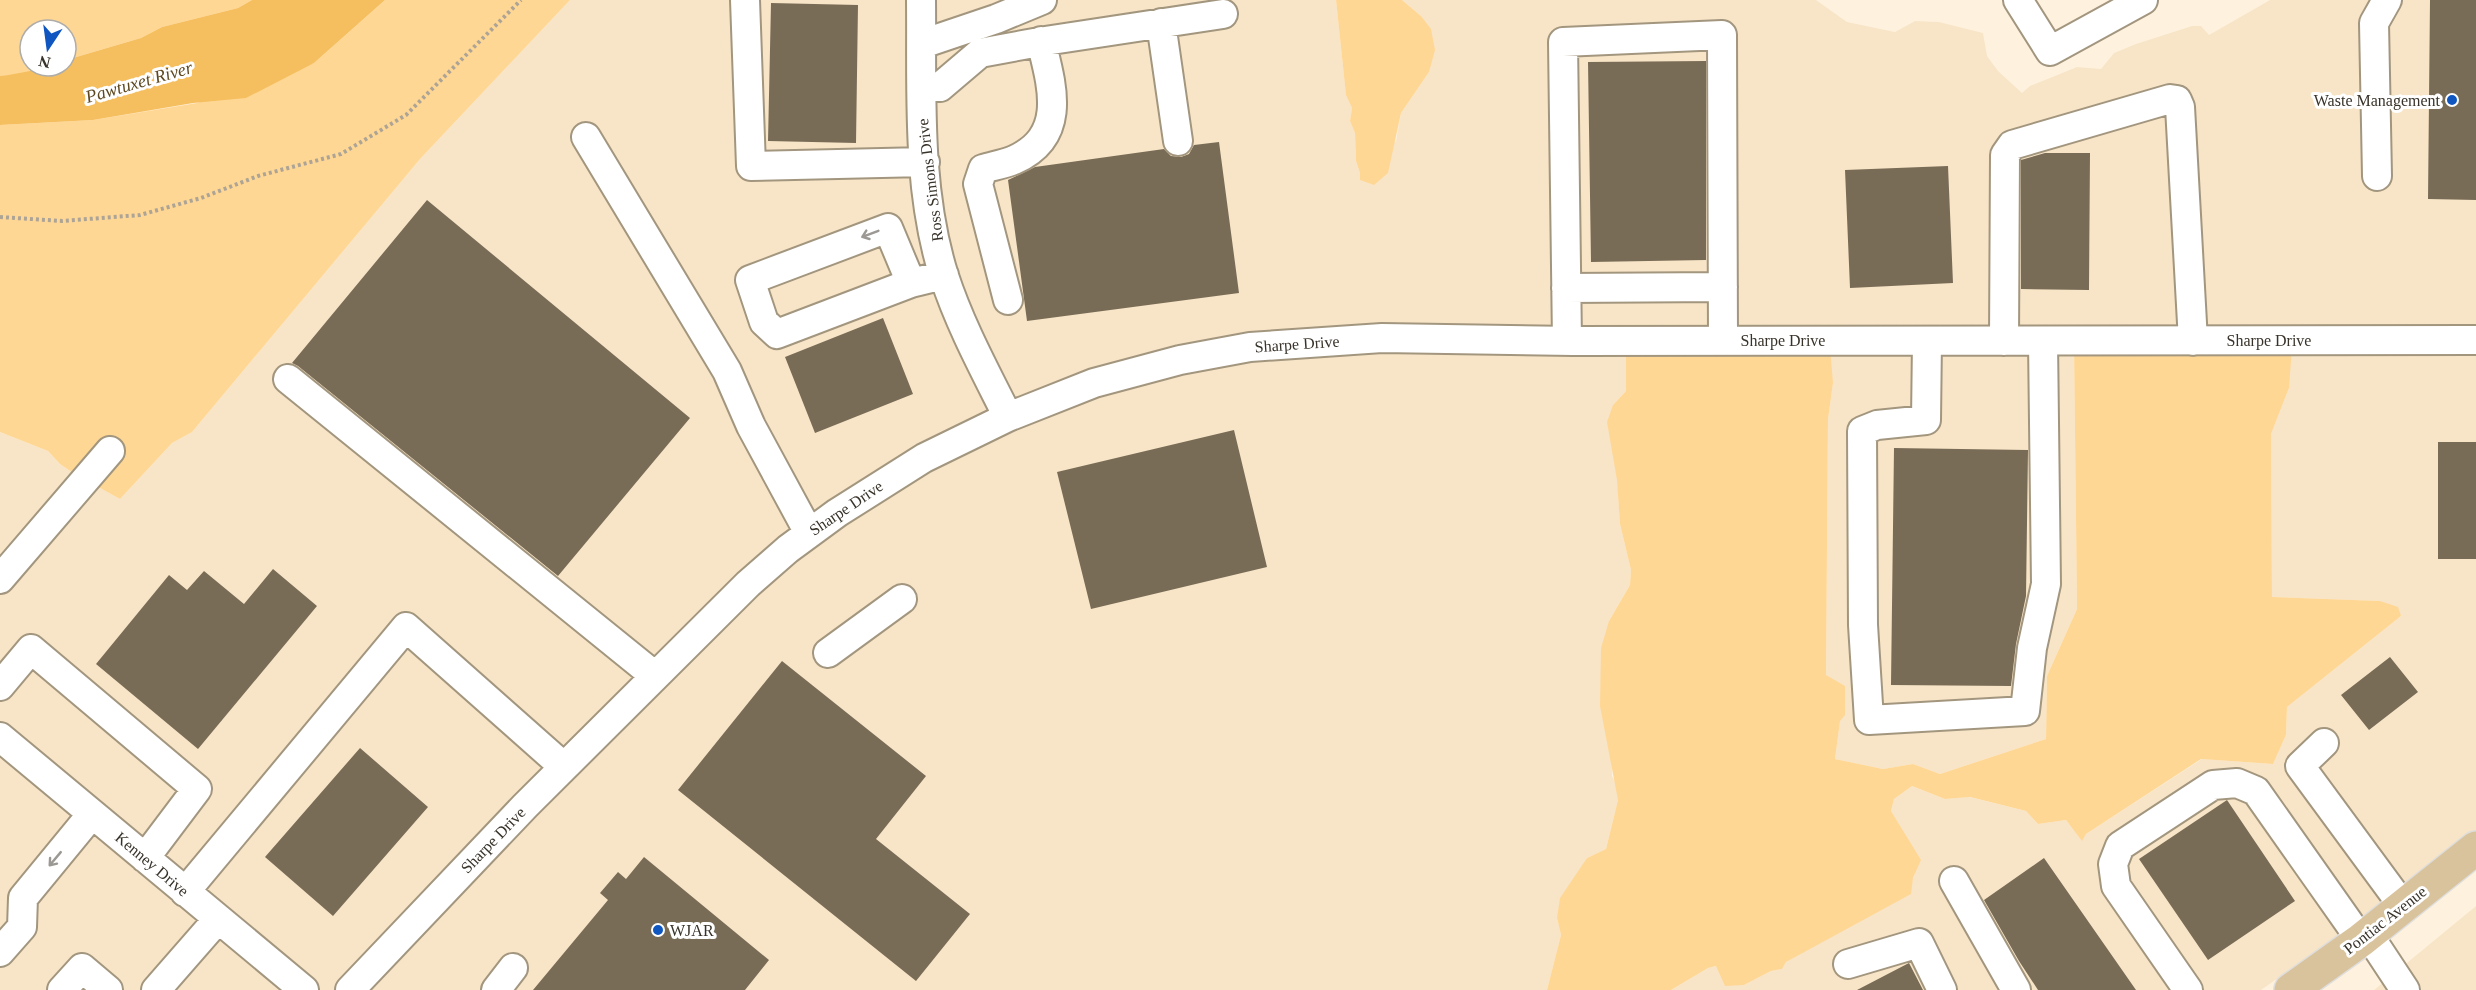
<svg xmlns="http://www.w3.org/2000/svg" width="2476" height="990" font-family="'Times New Roman',serif">
  <style>
    .built { fill: #f8e5c7 }
    .green { fill: #ffd795 }
    .water { fill: #f5bf5f }
    .building { fill: #796c57 }
    .lines { fill: none; stroke-linecap: round; stroke-linejoin: round }
    .minor-casing { stroke: #a3967f; stroke-width: 32 }
    .major-casing { stroke: #dfdedd; stroke-width: 36 }
    .path { stroke: #ada495; stroke-width: 4; stroke-dasharray: 3 3; stroke-linecap: butt }
    .minor { stroke: #fff; stroke-width: 28 }
    .major { stroke: #d9c39d; stroke-width: 33 }
    .oneway { stroke: #9c9994 }
    .poi-dot { fill: #0f56c1; stroke: #fff; stroke-width: 2 }
    .labels { text-anchor: middle; dominant-baseline: central; stroke-width: 6; stroke-linejoin: round; paint-order: stroke }
    .poi-label { font-size: 16px; fill: #38332a; stroke: #fff; text-anchor: end }
    .street-label { font-size: 16px; fill: #38332a; stroke: #fff }
    .water-label { font-size: 18px; font-style: italic; fill: #5e4820; stroke: #fff }
  </style>
  <rect width="100%" height="100%" fill="#fef2df"/>
  <path class="built" d="M570,0H1336L1346,94L1352,108L1350,121L1355,133L1356,161L1360,173L1396,141L1401,113L1429,72L1421,16L1402,0H1816L1847,22L1895,32L1915,21L1939,22L1983,33L1987,56L1998,71L2022,93L2030,86L2077,67L2101,69L2114,53L2136,44L2192,26H2201L2209,35L2270,0H2476V838L2261,990H1671L1708,968L1717,966L1744,985L1771,971L1782,969L1786,962L1910,887L1920,860L1891,811L1894,799L1912,786L1945,799L1969,797L2026,811L2038,824L2066,820L2082,840L2086,834L2202,759L2273,764L2286,735L2287,707L2401,616L2380,601L2272,597L2271,434L2289,388L2074,344L2077,609L2047,676L2046,739L1940,774L1913,764L1883,769L1835,759L1840,720L1826,675L1828,419L1833,383L1626,391L1613,405L1620,524L1631,570L1630,585L1609,621L1612,776L1617,786L1618,800L1606,849L1587,858L1557,918L1561,935L1547,990H0V432L48,451L60,464L76,475L79,481L100,488L120,499L172,443L192,432L420,159Z
    M2476,906V990H2374Z"/>
  <path class="green" d="M0,0H252L238,8L162,27L141,38L66,60V30H30V66H47L18,75L0,76Z
    M385,0H570L420,159L192,432L172,443L120,499L100,488L79,481L76,475L60,464L48,451L0,432V125L93,120L197,103L314,63Z
    M1336,0H1402L1421,16L1431,29L1435,50L1429,72L1401,113L1388,173L1374,185L1360,180V173L1356,161L1355,133L1350,121L1352,108L1346,95Z
    M1626,343L1830,347L1833,383L1828,419L1826,675L1845,686V715L1840,721L1835,759L1883,769L1913,764L1940,774L2046,739L2047,676L2077,609L2074,344L2292,347L2289,388L2271,434L2272,597L2380,601L2398,607L2401,616L2287,707L2286,735L2273,764L2201,759L2086,834L2082,841L2066,820L2038,824L2026,811L1970,797L1945,799L1912,786L1894,799L1891,811L1921,860L1913,878L1911,894L1786,962L1782,969L1771,971L1744,985L1725,986L1716,966L1708,968L1671,990H1547L1561,935L1557,918L1560,898L1587,858L1606,849L1618,800L1600,706L1601,648L1609,621L1630,585L1631,570L1620,524L1617,480L1607,422L1613,405L1626,391Z"/>
  <path class="water" d="M252,0H385L314,63L246,98L193,103L93,120L0,125V76C23,74 43,66 66,66V60L141,38L162,27L238,8Z"/>
  <path class="building" d="M2430,0H2476V200L2428,199Z
    M771,3L858,5L856,143L768,141Z
    M1706,61V260L1591,262L1588,62Z
    M1219,142L1239,293L1027,321L1008,180L1035,167L1164,149L1171,156L1181,157L1189,154L1194,145Z
    M2045,153H2090L2089,290L2021,289V160Z
    M1948,166L1953,283L1850,288L1845,170Z
    M427,200L690,418L558,576L298,366L292,363Z
    M883,318L913,394L815,433L785,357Z
    M1234,430L1267,567L1091,609L1057,472Z
    M2438,442H2476V559H2438Z
    M1894,448L2028,450L2026,596L2016,644L2011,686L1891,685Z
    M273,569L317,606L198,749L96,664L169,575L187,590L204,571L244,604Z
    M2390,657L2418,692L2369,730L2341,695Z
    M782,661L926,776L876,839L970,914L916,981L678,790Z
    M360,748L428,807L333,916L265,857Z
    M2227,800L2295,901L2208,960L2139,859Z
    M644,857L769,960L745,990H533L608,900L600,893L618,872L626,879Z
    M2044,858L2136,990H2038L2019,961L1984,900Z
    M1909,963L1923,990H1857L1907,964Z"/>
  <g class="lines">
    <g class="minor-casing">
      <path id="minor" d="M745,0L751,166L925,162
        M921,0C922,91 916,188 944,276C960,325 985,371 1008,417
        M2018,0L2050,51L2143,0
        M1161,23L1178,141
        M922,44L996,19L1042,0
        M922,87H940L980,53L1045,41L1223,14
        M586,137L727,371L751,426L809,533
        M2377,176L2374,23L2387,0
        M911,283L888,228L750,280L764,322L777,334L911,283L944,275
        M1566,288L1723,287
        M1008,300L978,184L983,169C993,166 1004,164 1014,160C1068,136 1052,86 1041,41
        M1567,341L1563,42L1722,35L1723,340
        M1927,341L1926,420L1877,425L1862,431L1863,625L1869,720L2025,711L2032,648L2046,584L2043,341
        M2004,341L2005,155L2012,145L2170,99L2177,100L2180,107L2193,341
        M288,379L655,676
        M0,579L110,451
        M828,653L902,599
        M0,686L31,649L197,789L145,858
        M0,737L304,990
        M2324,743L2300,766L2403,906
        M1954,881L2016,990
        M185,892L406,627L564,767
        M2368,934L2405,990
        M0,952L22,927L23,898L92,814
        M1848,964L1919,943L1942,990
        M62,990L82,968L108,990
        M156,990L218,919
        M350,990L525,806L748,584L788,549L837,513L924,458L1008,417L1094,383L1180,360L1250,347L1382,338L1573,341L2476,340
        M496,990L513,968
        M2188,990L2116,886L2113,864L2120,846L2213,785L2237,783L2256,791L2361,940"/>
    </g>
    <g class="major-casing">
      <path id="major" d="M2291,990L2361,940L2476,848"/>
    </g>
    <path class="path" d="M0,217L62,221L140,215L201,198L258,176L341,154L406,115L521,0"/>
    <use href="#minor" class="minor"/>
    <use href="#major" class="major"/>
  </g>
  <defs><path id="oneway-shaft" d="M-6 0H5M1.5-3L5.5 0L1.5 3" fill="none" stroke-width="1.6" stroke-linecap="round" stroke-linejoin="round" transform="scale(1.5)"/></defs>
  <g class="oneway">
    <use href="#oneway-shaft" transform="translate(870 234) rotate(159)"/>
    <use href="#oneway-shaft" transform="translate(55 859) rotate(130)"/>
  </g>
  <g class="poi-dot">
    <circle cx="2452" cy="100" r="6"/>
    <circle cx="658" cy="930" r="6"/>
  </g>
  <g class="labels">
    <g class="poi-label">
      <text x="2440" y="100">Waste Management</text>
      <text x="670" y="930" text-anchor="start">WJAR</text>
    </g>
    <g class="street-label">
      <text transform="translate(930 180) rotate(-97)">Ross Simons Drive</text>
      <text x="1783" y="340">Sharpe Drive</text>
      <text x="2269" y="340">Sharpe Drive</text>
      <text transform="translate(1297 344) rotate(-4)">Sharpe Drive</text>
      <text transform="translate(846 508) rotate(-34)">Sharpe Drive</text>
      <text transform="translate(493 840) rotate(-46)">Sharpe Drive</text>
      <text transform="translate(152 864) rotate(40)">Kenney Drive</text>
      <text transform="translate(2385 920) rotate(-38)">Pontiac Avenue</text>
    </g>
    <g class="water-label">
      <text transform="translate(139 82) rotate(-16)">Pawtuxet River</text>
    </g>
  </g>
  <g transform="translate(48 48) rotate(193)"><circle r="28" fill="#ffffff" stroke="#afadaa" stroke-width="1.5"/>
  <path d="M0-4.5L10 22L0 15L-10 22Z" fill="#0f56c1"/>
  <text y="-9" font-size="16" font-weight="bold" text-anchor="middle" fill="#38332a">N</text>
  </g>
</svg>
